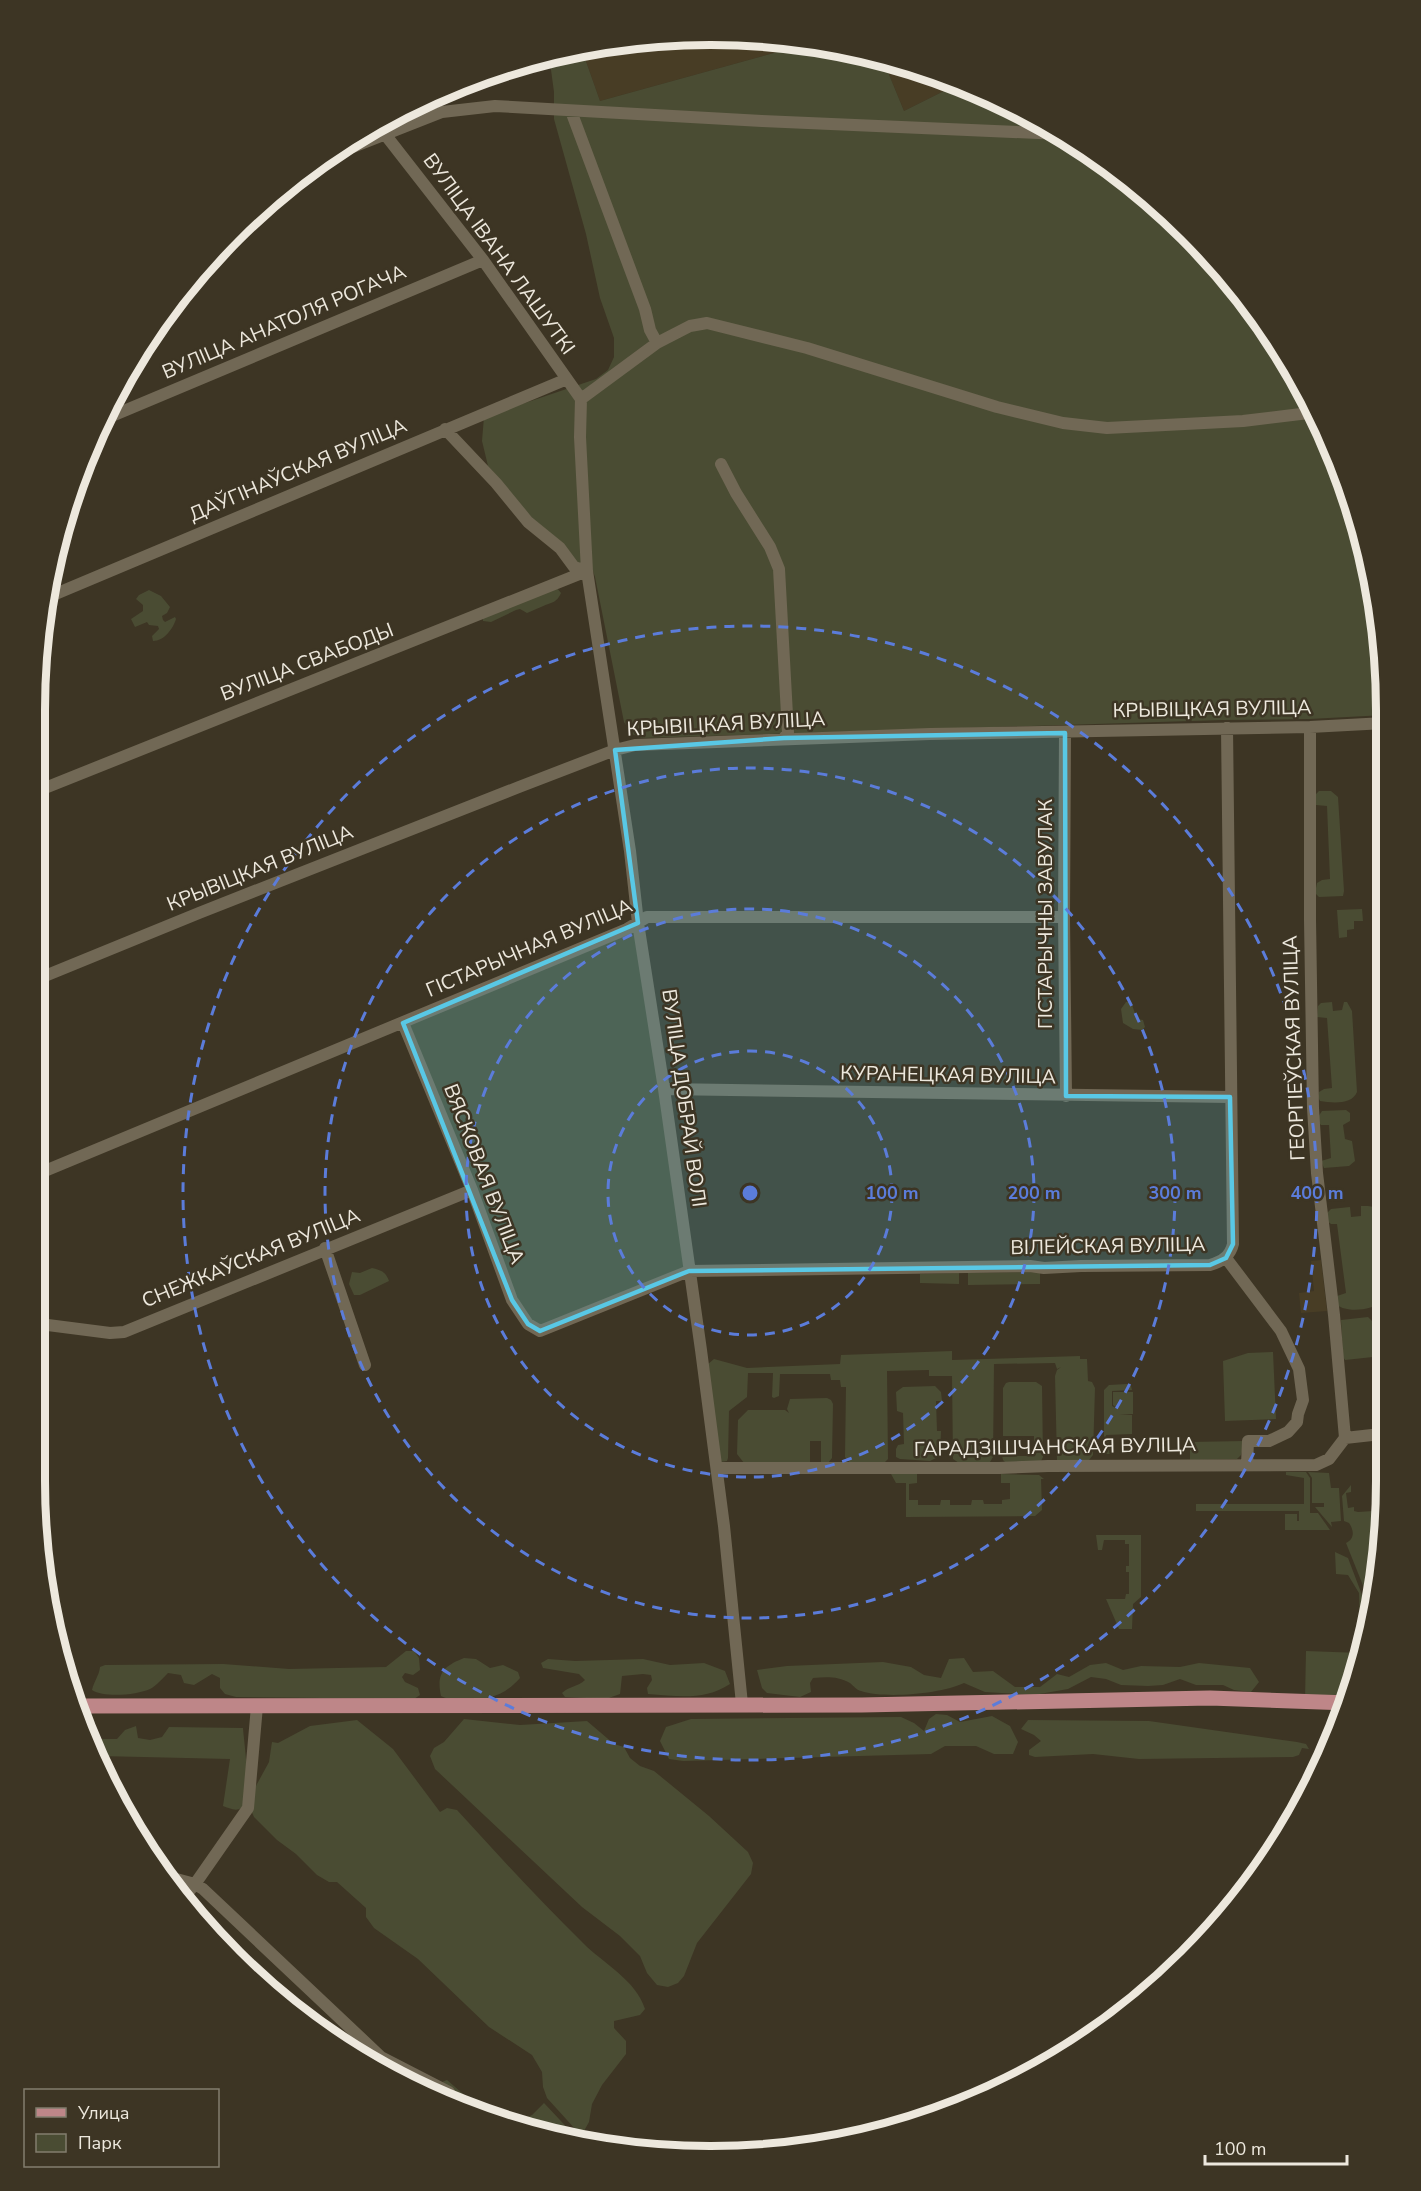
<svg xmlns="http://www.w3.org/2000/svg" width="1421" height="2191" font-family="'Nunito Sans',sans-serif">
  <style>
    .built { fill: #483d25 }
    .green { fill: #4a4c33 }
    .lines { fill: none; stroke-linecap: round; stroke-linejoin: round }
    .minor { stroke: #716855; stroke-width: 12 }
    .major { stroke: #be8688; stroke-width: 15 }
    .marked { fill: #59c8e5; fill-opacity: 0.2; stroke: #59c8e5; stroke-width: 4.5; stroke-linejoin: round }
    .ring { fill: none; stroke: #5b7cda; stroke-width: 3; stroke-dasharray: 10 8 }
    .labels { text-anchor: middle; dominant-baseline: central; stroke-width: 5; stroke-linejoin: round; paint-order: stroke }
    .street-label { font-size: 20px; fill: #ede8dd; stroke: #3d3524 }
    .rim { fill: none; stroke: #ede8dd; stroke-width: 8 }
    .centre { fill: #5b7cda; stroke: #3d3524; stroke-width: 3 }
    .ring-label { font-size: 18px; text-anchor: middle; font-weight: bold; fill: #5b7cda; stroke: #3d3524; stroke-width: 5; stroke-linejoin: round; paint-order: stroke }
  </style>
  <rect width="100%" height="100%" fill="#3d3524"/>
  <path class="built" d="M667,36L799,40L810,43L600,101L582,50Z
    M883,60L928,70L958,84L904,111Z
    M1321,1260L1327,1311L1301,1313L1299,1293L1314,1291L1311,1261Z"/>
  <path class="green" d="M810,43L883,60L904,111L958,84L1049,125L1156,202L1247,299L1317,412L1364,536L1385,667V715L1309,719L1223,720L641,738L632,734L624,722L595,577L587,553V571L547,536L488,466L482,441L484,417L596,379L608,370L614,357V338L600,298L586,234L554,119V92L549,55L582,50L600,101Z
    M557,588L561,593C556,604 551,602 541,607C536,609 532,611 527,613L520,609L516,610L491,622L483,621V618Z
    M149,590L161,596L170,607L167,613L162,616L163,620L165,622L175,617L176,619C173,629 164,641 153,641L152,636L159,629L158,626L149,625L147,622L135,627L131,619L143,611V605L136,599L139,595Z
    M1319,791H1331L1338,797L1344,891L1343,896L1319,897L1315,893L1317,883L1322,880L1330,879L1327,806L1316,805V794Z
    M1362,909L1363,921H1354V929L1347,930V937L1339,938L1337,910Z
    M638,923L689,1271L550,1328L528,1324L403,1023Z
    M1126,1002H1131L1137,1019L1143,1020L1145,1027L1142,1030L1133,1029L1123,1023L1121,1009Z
    M1332,1002L1333,1011L1342,1010L1344,1002H1347L1352,1011L1357,1092C1352,1105 1332,1103 1320,1101L1318,1097L1319,1092L1324,1089L1332,1088L1327,1018L1317,1017L1318,1006L1321,1003Z
    M1346,1110L1350,1113V1121L1343,1125L1345,1139L1352,1141L1355,1161L1349,1166L1324,1168L1321,1161L1331,1158L1329,1125H1321L1318,1122V1117L1322,1111Z
    M1361,1206C1369,1206 1374,1205 1379,1212L1382,1250V1302C1373,1310 1347,1313 1337,1305V1296L1346,1293L1337,1224H1331L1327,1221L1326,1214L1331,1209L1350,1207L1351,1217L1361,1216Z
    M372,1268C381,1270 386,1272 389,1281L360,1295H354L349,1284L352,1272L360,1273Z
    M1040,1272V1284L968,1285V1273Z
    M959,1273V1284L920,1283V1274Z
    M1368,1317L1372,1321L1373,1357L1345,1360L1343,1357L1341,1320Z
    M952,1351V1360L1080,1356V1359H1087L1088,1381L1092,1382L1095,1388L1093,1455L1089,1460L1057,1461L1055,1376L1057,1370L1061,1367L1057,1369L1055,1363L994,1364L993,1457L990,1462L959,1463L953,1459L952,1376H929V1370L887,1371L888,1459L884,1463H850L845,1457L846,1387H841L840,1380H831L830,1374H780L779,1396L774,1398L772,1397L773,1373H748L747,1397L729,1411L728,1458L727,1461L720,1462L708,1364L714,1359L747,1368L840,1364L841,1355Z
    M1273,1352L1276,1419L1225,1421L1223,1361L1248,1353Z
    M1009,1382H1036L1042,1386L1043,1457L1041,1461L1005,1462L1003,1460L1002,1456H1034V1436H1003V1388L1006,1383Z
    M1127,1384L1131,1386L1132,1390L1112,1391V1406L1118,1409L1113,1405V1392H1133V1414H1119L1132,1415V1434L1106,1435V1440H1114V1454H1104V1390L1109,1385Z
    M935,1386L941,1392L942,1401H936L937,1431H941L940,1456L930,1461L900,1459L896,1457V1449L898,1445L904,1444L903,1413L897,1411L896,1392L903,1387Z
    M827,1398L831,1400L833,1404L832,1458L828,1463H821V1441H810V1463H744L737,1454L738,1420L748,1410H785L789,1413L787,1409L790,1399Z
    M1245,1441L1241,1455L1237,1459L1190,1460V1442Z
    M1286,1472H1306L1310,1478V1513H1318L1330,1530H1285V1514H1297V1521H1299V1511H1196V1504H1304V1478L1286,1475Z
    M1308,1472L1329,1473L1331,1488H1339L1341,1521L1331,1522L1332,1527L1315,1507H1324V1503H1312V1478Z
    M891,1474H917V1483L909,1484V1500H918V1505H940L941,1500H950V1505H971L972,1500H983L984,1504H1002V1500L1010,1499V1483H1001V1474L1039,1475L1044,1479H1041L1042,1510L1035,1516L906,1517V1483H896Z
    M1351,1485V1492L1346,1493L1348,1508L1354,1507V1511L1358,1512L1373,1511V1508L1380,1507L1379,1499H1381V1569L1372,1608L1346,1543C1355,1539 1354,1530 1349,1523L1344,1521L1342,1496Z
    M1096,1535H1141V1597L1133,1604L1132,1629H1119L1106,1599H1125L1126,1594H1129V1572H1126V1566H1129V1544H1125V1540H1104L1102,1550H1098Z
    M1335,1552L1348,1558L1370,1616L1366,1633H1360L1359,1593L1348,1575L1336,1574Z
    M406,1651H414L419,1658L420,1670L413,1675L405,1673L402,1677L405,1682L418,1688L420,1695L414,1699L236,1697L225,1694L220,1688V1678L212,1674L194,1685L184,1683L181,1675L168,1673C163,1678 156,1686 150,1689C137,1695 104,1698 92,1690C94,1681 99,1676 100,1667L105,1665L223,1664L289,1669L386,1667Z
    M1306,1651L1361,1653L1350,1699L1305,1700Z
    M464,1658L476,1659L490,1668L503,1665L518,1672L520,1678C504,1696 488,1700 464,1700C456,1699 448,1700 441,1696C436,1673 444,1666 464,1658Z
    M964,1658L973,1672L993,1671L1015,1687H1040L1057,1674L1069,1677L1090,1665L1106,1663L1123,1670L1141,1666L1180,1667L1199,1663L1250,1668L1259,1682L1251,1692L1234,1690L1223,1685H1196L1180,1679L1163,1685L1148,1686L1121,1685L1106,1679L1091,1677L1068,1689L1034,1695L985,1692L964,1683C941,1694 885,1699 861,1691C856,1690 854,1686 850,1683C838,1676 826,1677 813,1678L810,1683L811,1692L800,1697L767,1693L762,1688L757,1670L787,1666L883,1662L911,1667L924,1675L941,1678L949,1659Z
    M548,1659L575,1661L643,1659L670,1665L704,1663L725,1671L730,1684C704,1701 678,1696 648,1694L647,1688L652,1680L651,1675L643,1674L622,1676L620,1694L606,1699L565,1697L562,1693C569,1686 578,1687 585,1680L579,1674L543,1668L541,1663Z
    M936,1714L947,1715L960,1722L992,1716L1010,1726L1018,1742L1013,1754H994L976,1746H945L931,1754L683,1761L669,1759L660,1741L666,1727L691,1719L901,1717L914,1723L924,1731L929,1719Z
    M464,1719L520,1725L587,1721L614,1744L624,1747L630,1758L640,1766L654,1771L709,1816L748,1852L753,1863L751,1874L697,1943L684,1976L678,1983L668,1987L657,1985L647,1973L640,1956L620,1936L582,1907L435,1769L430,1756L434,1748L444,1742Z
    M357,1720L393,1749L440,1812L447,1808L457,1810C498,1855 540,1901 583,1943C604,1964 636,1980 645,2009L640,2015L614,2021V2028L626,2041V2054L602,2085L592,2104L589,2122L584,2131L576,2130L547,2098L543,2087L542,2072L532,2055L489,2027L418,1959L374,1928L366,1917V1908L337,1882H329L317,1875L296,1854L277,1840L254,1817L250,1808L251,1795L269,1762L272,1742L278,1743L310,1726Z
    M1028,1720L1149,1721L1297,1742L1306,1744L1309,1749L1302,1748L1299,1755L1293,1757L1139,1759L1093,1754L1035,1757L1029,1755V1750L1041,1741L1034,1735L1021,1729Z
    M136,1726L138,1738L150,1740L162,1737L169,1727L243,1728C244,1743 253,1800 241,1808C236,1812 229,1808 223,1806L230,1759L99,1756L91,1739H117L125,1730Z
    M447,2080L484,2112L489,2118L452,2105L425,2089Z
    M544,2103L575,2136L578,2141L536,2134L510,2125L532,2115Z"/>
  <g class="lines">
    <path class="minor" d="M571,111L645,309L650,330L657,343
      M384,133L483,260L581,399
      M325,158L442,112L495,106L762,121L1061,134
      M581,399L580,437L587,571L630,851L638,923L664,1089L701,1350L724,1526L742,1704
      M581,399L657,343L690,326L707,323L807,348L997,407L1063,423L1107,428L1243,421L1317,412
      M100,421L483,260
      M445,429L496,483L528,522L560,548L574,567L587,571
      M721,464L736,493L770,547L779,569L788,733L784,738
      M46,598L567,379
      M1310,727V920L1313,1108L1317,1173L1334,1315L1345,1438
      M1065,733L1064,917L1066,1096
      M40,790L587,571
      M40,978L199,913L519,787L615,750L635,745L930,734L1310,727L1385,723
      M403,1023L472,1190L512,1300L528,1324L540,1331L689,1271L1030,1266L1044,1268L1081,1266L1210,1265C1221,1262 1230,1257 1233,1244L1227,728
      M664,1089L1230,1097
      M40,1173L627,929L647,917H1064
      M325,1248L365,1365
      M1226,1258L1281,1331L1299,1369L1303,1400L1298,1414L1297,1422L1288,1432L1269,1441H1248L1247,1465
      M40,1324L110,1333L124,1332L472,1190
      M717,1468H999L1048,1466L1316,1465L1329,1459L1345,1438L1381,1434
      M165,1876L195,1884L203,1889L381,2057L449,2092
      M183,1898L195,1884L248,1808L257,1706"/>
    <path class="major" d="M74,1706L862,1705L1210,1698L1349,1703"/>
  </g>
  <path class="marked" d="M1065,733L1066,1096L1230,1097L1233,1244L1226,1258L1210,1265L689,1271L540,1331L528,1324L512,1300L403,1023L638,923L615,750L784,738Z"/>
  <g class="ring">
    <circle cx="750" cy="1193" r="142"/>
    <circle cx="750" cy="1193" r="284"/>
    <circle cx="750" cy="1193" r="425"/>
    <circle cx="750" cy="1193" r="567"/>
  </g>
  <g class="labels">
    <g class="street-label">
      <text transform="translate(499 254) rotate(54)">ВУЛІЦА ІВАНА ЛАШУТКІ</text>
      <text transform="translate(284 322) rotate(-23)">ВУЛІЦА АНАТОЛЯ РОГАЧА</text>
      <text transform="translate(298 470) rotate(-23)">ДАЎГІНАЎСКАЯ ВУЛІЦА</text>
      <text transform="translate(307 662) rotate(-21)">ВУЛІЦА СВАБОДЫ</text>
      <text transform="translate(1212 709) rotate(-1)">КРЫВІЦКАЯ ВУЛІЦА</text>
      <text transform="translate(726 724) rotate(-3)">КРЫВІЦКАЯ ВУЛІЦА</text>
      <text transform="translate(260 868) rotate(-22)">КРЫВІЦКАЯ ВУЛІЦА</text>
      <text transform="translate(1045 914) rotate(-90)">ГІСТАРЫЧНЫ ЗАВУЛАК</text>
      <text transform="translate(529 948) rotate(-23)">ГІСТАРЫЧНАЯ ВУЛІЦА</text>
      <text transform="translate(1294 1048) rotate(-92)">ГЕОРГІЕЎСКАЯ ВУЛІЦА</text>
      <text transform="translate(948 1075) rotate(1)">КУРАНЕЦКАЯ ВУЛІЦА</text>
      <text transform="translate(684 1098) rotate(82)">ВУЛІЦА ДОБРАЙ ВОЛІ</text>
      <text transform="translate(484 1174) rotate(69)">ВЯСКОВАЯ ВУЛІЦА</text>
      <text transform="translate(1108 1246) rotate(-1)">ВІЛЕЙСКАЯ ВУЛІЦА</text>
      <text transform="translate(251 1258) rotate(-22)">СНЕЖКАЎСКАЯ ВУЛІЦА</text>
      <text transform="translate(1055 1447) rotate(-1)">ГАРАДЗІШЧАНСКАЯ ВУЛІЦА</text>
    </g>
  </g>
  <path d="M0 0H1421V2191H0ZM710 45H711A665 665 0 0 1 1376 710V1481A665 665 0 0 1 711 2146H710A665 665 0 0 1 45 1481V710A665 665 0 0 1 710 45Z" fill="#3d3524" fill-rule="evenodd"/>
  <path class="rim" d="M710 45H711A665 665 0 0 1 1376 710V1481A665 665 0 0 1 711 2146H710A665 665 0 0 1 45 1481V710A665 665 0 0 1 710 45Z"/>
  <circle cx="750" cy="1193" r="9" class="centre"/>
  <g class="ring-label">
    <text x="892" y="1199">100 m</text>
    <text x="1034" y="1199">200 m</text>
    <text x="1175" y="1199">300 m</text>
    <text x="1317" y="1199">400 m</text>
  </g>
  <rect x="24" y="2089" width="195" height="78" fill="#3d3524" stroke="#837d6e" stroke-width="1.5"/>
  <rect x="36" y="2108" width="30" height="9" fill="#be8688" stroke="#837d6e" stroke-width="1.5"/>
  <text x="78" y="2119" font-size="18" fill="#ede8dd">Улица</text>
  <rect x="36" y="2134" width="30" height="18" fill="#4a4c33" stroke="#837d6e" stroke-width="1.5"/>
  <text x="78" y="2149" font-size="18" fill="#ede8dd">Парк</text>
  <path d="M1205 2155v9h142v-9" fill="none" stroke="#ede8dd" stroke-width="3"/>
  <text x="1214" y="2155" font-size="18" fill="#ede8dd" stroke="#3d3524" stroke-width="4.5" paint-order="stroke">100 m</text>
</svg>
